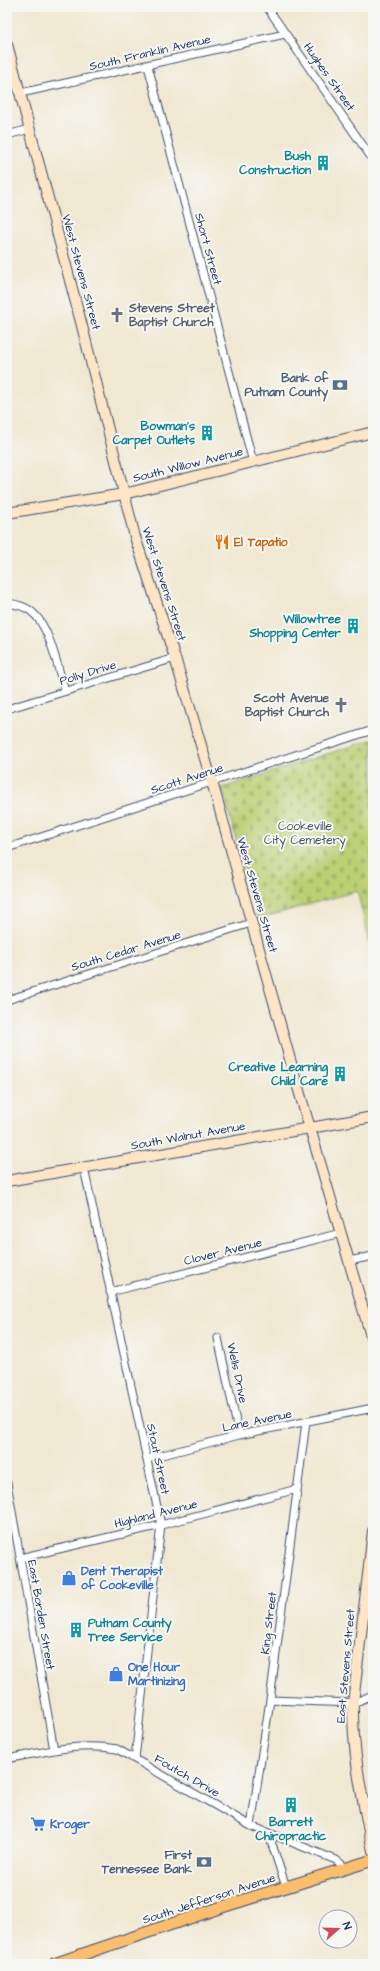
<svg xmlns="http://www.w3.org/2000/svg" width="380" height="1971" font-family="'Architects Daughter',sans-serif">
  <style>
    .cemetery { fill: url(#cemetery-stones); stroke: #6b7f68 }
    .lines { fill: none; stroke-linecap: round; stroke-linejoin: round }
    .street-casing { stroke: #3b4b6f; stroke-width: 9 }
    .secondary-casing { stroke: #3b4b6f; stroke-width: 12 }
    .primary-casing { stroke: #3b4b6f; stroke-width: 13 }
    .street { stroke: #fff; stroke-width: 7 }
    .secondary { stroke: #fde5c5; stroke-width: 10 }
    .primary { stroke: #fbbe6e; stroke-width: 11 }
    .labels { text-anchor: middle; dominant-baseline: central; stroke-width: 4; stroke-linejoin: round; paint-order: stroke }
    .street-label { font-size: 12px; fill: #1b2f5e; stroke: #f6f6f2 }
    .culture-label { font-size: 12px; font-weight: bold; fill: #0d838f; stroke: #f6f6f2; text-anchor: end }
    .worship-label { font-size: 12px; font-weight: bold; fill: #5b616d; stroke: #f6f6f2; text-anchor: start }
    .service-label { font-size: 12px; font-weight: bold; fill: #4e5e75; stroke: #f6f6f2; text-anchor: end }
    .food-label { font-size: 12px; font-weight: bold; fill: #c56008; stroke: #f6f6f2; text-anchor: start }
    .park-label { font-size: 12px; fill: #435763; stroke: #f6f6f2 }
    .shop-label { font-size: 12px; font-weight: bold; fill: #366cbe; stroke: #f6f6f2; text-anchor: start }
  </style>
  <defs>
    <pattern id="cemetery-stones" width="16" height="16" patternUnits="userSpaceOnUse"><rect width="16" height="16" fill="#bbcf73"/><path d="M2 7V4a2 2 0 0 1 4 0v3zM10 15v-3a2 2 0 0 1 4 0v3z" fill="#a0b266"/></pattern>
  </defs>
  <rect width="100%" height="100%" fill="#f6f6f2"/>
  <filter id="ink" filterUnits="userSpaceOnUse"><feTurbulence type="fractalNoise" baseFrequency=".025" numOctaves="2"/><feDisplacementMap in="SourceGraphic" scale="8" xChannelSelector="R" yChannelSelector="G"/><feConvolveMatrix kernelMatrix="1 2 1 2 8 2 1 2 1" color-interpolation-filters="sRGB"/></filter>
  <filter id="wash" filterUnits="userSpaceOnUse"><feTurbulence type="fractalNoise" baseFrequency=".012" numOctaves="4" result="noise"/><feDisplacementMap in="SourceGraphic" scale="16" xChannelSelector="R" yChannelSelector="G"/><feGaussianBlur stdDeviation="0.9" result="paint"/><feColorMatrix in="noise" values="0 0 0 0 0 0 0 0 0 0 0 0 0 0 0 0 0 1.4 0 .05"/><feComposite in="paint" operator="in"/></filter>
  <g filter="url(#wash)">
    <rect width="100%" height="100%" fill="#f0e8d1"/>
    <path class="cemetery" d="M373,739V956L357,891L258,919L222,788Z"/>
  </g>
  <g filter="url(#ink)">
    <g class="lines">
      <g class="street-casing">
        <path id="street" d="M267,7L373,160
          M148,66L253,462
          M21,93L285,34
          M7,135L30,129
          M7,603C16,604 25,606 32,612C50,626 58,670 65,691
          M7,709L175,658
          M7,848L373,730
          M7,1000L251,923
          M84,1168L161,1525L135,1759
          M349,1261L373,1256
          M110,1292L341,1233
          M218,1338L239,1435
          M147,1459L239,1435L373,1408
          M7,1483L54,1750
          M20,1558L161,1525L297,1489
          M270,1700L353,1703L373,1695
          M7,1759C44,1752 79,1742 117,1749L251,1826L336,1860L346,1868
          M363,1804L373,1801
          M251,1826L270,1700L306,1422
          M269,1835L286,1887"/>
      </g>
      <g class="secondary-casing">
        <path id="secondary" d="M7,44L81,322L135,537L175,658L212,782L295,1077L373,1343
          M7,513L124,494L373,432
          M7,1181L373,1117
          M373,1531L353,1703C352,1753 363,1801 373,1851"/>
      </g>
      <g class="primary-casing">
        <path id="primary" d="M54,1964L222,1907L373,1860"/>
      </g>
      <use href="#street" class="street"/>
      <use href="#secondary" class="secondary"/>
      <use href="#primary" class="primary"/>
    </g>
  </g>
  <defs>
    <g id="building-bare" transform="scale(1.2)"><path d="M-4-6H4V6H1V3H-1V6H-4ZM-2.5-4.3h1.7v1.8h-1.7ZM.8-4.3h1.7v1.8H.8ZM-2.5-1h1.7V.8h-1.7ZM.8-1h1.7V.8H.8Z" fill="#0f9aa8" stroke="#f6f6f2" stroke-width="2.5" paint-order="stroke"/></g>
    <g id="church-bare" transform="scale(1.2)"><path d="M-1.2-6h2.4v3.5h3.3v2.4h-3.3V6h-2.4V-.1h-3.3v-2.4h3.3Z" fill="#6b7280" stroke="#f6f6f2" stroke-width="2.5" paint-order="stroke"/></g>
    <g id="bank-bare" transform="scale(1.2)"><path d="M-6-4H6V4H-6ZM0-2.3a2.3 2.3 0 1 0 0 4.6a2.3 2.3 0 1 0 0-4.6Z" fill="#5c6f8a" stroke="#f6f6f2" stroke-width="2.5" paint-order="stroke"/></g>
    <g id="restaurant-bare" transform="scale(1.2)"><path d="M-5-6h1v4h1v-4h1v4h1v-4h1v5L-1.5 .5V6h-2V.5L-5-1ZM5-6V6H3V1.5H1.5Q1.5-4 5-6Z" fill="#e8710a" stroke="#f6f6f2" stroke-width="2.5" paint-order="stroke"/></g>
    <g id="shop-bare" transform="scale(1.2)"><path d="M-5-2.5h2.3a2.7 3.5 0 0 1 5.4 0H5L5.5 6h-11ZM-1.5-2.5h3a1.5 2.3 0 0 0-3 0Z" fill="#3f7fe0" stroke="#f6f6f2" stroke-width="2.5" paint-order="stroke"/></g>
    <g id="supermarket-bare" transform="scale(1.2)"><path d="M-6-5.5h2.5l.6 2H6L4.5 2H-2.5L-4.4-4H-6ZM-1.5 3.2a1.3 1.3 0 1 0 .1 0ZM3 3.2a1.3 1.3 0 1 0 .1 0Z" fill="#3f7fe0" stroke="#f6f6f2" stroke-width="2.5" paint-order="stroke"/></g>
  </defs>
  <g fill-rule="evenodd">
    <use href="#building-bare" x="323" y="163"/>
    <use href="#church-bare" x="117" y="315"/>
    <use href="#bank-bare" x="340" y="385"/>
    <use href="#building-bare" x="207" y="433"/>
    <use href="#restaurant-bare" x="222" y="542"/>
    <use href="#building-bare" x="353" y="626"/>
    <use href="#church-bare" x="341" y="705"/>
    <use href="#building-bare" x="340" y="1074"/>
    <use href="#shop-bare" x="69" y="1578"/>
    <use href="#building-bare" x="76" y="1630"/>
    <use href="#shop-bare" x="116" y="1674"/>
    <use href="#building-bare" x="291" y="1805"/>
    <use href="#supermarket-bare" x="38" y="1824"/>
    <use href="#bank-bare" x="204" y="1862"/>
  </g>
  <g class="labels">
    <g class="street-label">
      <text transform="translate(150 53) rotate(-13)">South Franklin Avenue</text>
      <text transform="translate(329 77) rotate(55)">Hughes Street</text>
      <text transform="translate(208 249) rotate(75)">Short Street</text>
      <text transform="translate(81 272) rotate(75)">West Stevens Street</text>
      <text transform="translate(188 465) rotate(-14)">South Willow Avenue</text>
      <text transform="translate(164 584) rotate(72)">West Stevens Street</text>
      <text transform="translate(88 673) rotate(-17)">Polly Drive</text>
      <text transform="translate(187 779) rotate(-18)">Scott Avenue</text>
      <text transform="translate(257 895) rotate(74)">West Stevens Street</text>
      <text transform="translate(126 951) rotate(-17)">South Cedar Avenue</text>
      <text transform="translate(188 1136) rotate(-10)">South Walnut Avenue</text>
      <text transform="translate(223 1252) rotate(-14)">Clover Avenue</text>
      <text transform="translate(237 1373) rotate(78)">Wells Drive</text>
      <text transform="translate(257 1421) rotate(-12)">Lane Avenue</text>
      <text transform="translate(158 1459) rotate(78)">Stout Street</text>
      <text transform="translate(156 1514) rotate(-14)">Highland Avenue</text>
      <text transform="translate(41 1615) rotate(80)">East Borden Street</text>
      <text transform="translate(269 1623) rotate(-83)">King Street</text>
      <text transform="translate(346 1666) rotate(-85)">East Stevens Street</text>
      <text transform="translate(187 1776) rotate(30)">Foutch Drive</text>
      <text transform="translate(209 1899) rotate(-18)">South Jefferson Avenue</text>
    </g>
    <g class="culture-label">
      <text x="311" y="156">Bush<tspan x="311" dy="14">Construction</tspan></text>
      <text x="195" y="426">Bowman's<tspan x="195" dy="14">Carpet Outlets</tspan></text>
      <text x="341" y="619">Willowtree<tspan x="341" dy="14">Shopping Center</tspan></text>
      <text x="328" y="1067">Creative Learning<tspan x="328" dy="14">Child Care</tspan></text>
      <text x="88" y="1623" text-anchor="start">Putnam County<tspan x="88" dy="14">Tree Service</tspan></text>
      <text x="291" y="1822" text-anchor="middle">Barrett<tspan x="291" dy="14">Chiropractic</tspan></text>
    </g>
    <g class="worship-label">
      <text x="129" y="308">Stevens Street<tspan x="129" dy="14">Baptist Church</tspan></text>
      <text x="329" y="698" text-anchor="end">Scott Avenue<tspan x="329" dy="14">Baptist Church</tspan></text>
    </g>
    <g class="service-label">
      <text x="328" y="378">Bank of<tspan x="328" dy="14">Putnam County</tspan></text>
      <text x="192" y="1855">First<tspan x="192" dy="14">Tennessee Bank</tspan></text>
    </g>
    <g class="food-label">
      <text x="234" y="542">El Tapatio</text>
    </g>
    <g class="park-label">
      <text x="305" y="826">Cookeville<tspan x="305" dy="14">City Cemetery</tspan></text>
    </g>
    <g class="shop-label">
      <text x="81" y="1571">Dent Therapist<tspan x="81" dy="14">of Cookeville</tspan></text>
      <text x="128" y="1667">One Hour<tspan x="128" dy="14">Martinizing</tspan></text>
      <text x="50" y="1824">Kroger</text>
    </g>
  </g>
  <rect width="380" height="1971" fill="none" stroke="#f6f6f2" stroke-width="24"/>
  <g transform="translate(338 1929) rotate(70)"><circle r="19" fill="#f6f6f2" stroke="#9ea6b7"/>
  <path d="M0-3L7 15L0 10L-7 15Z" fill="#d1495b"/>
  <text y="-6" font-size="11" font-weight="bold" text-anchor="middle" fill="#1b2f5e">N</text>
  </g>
</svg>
